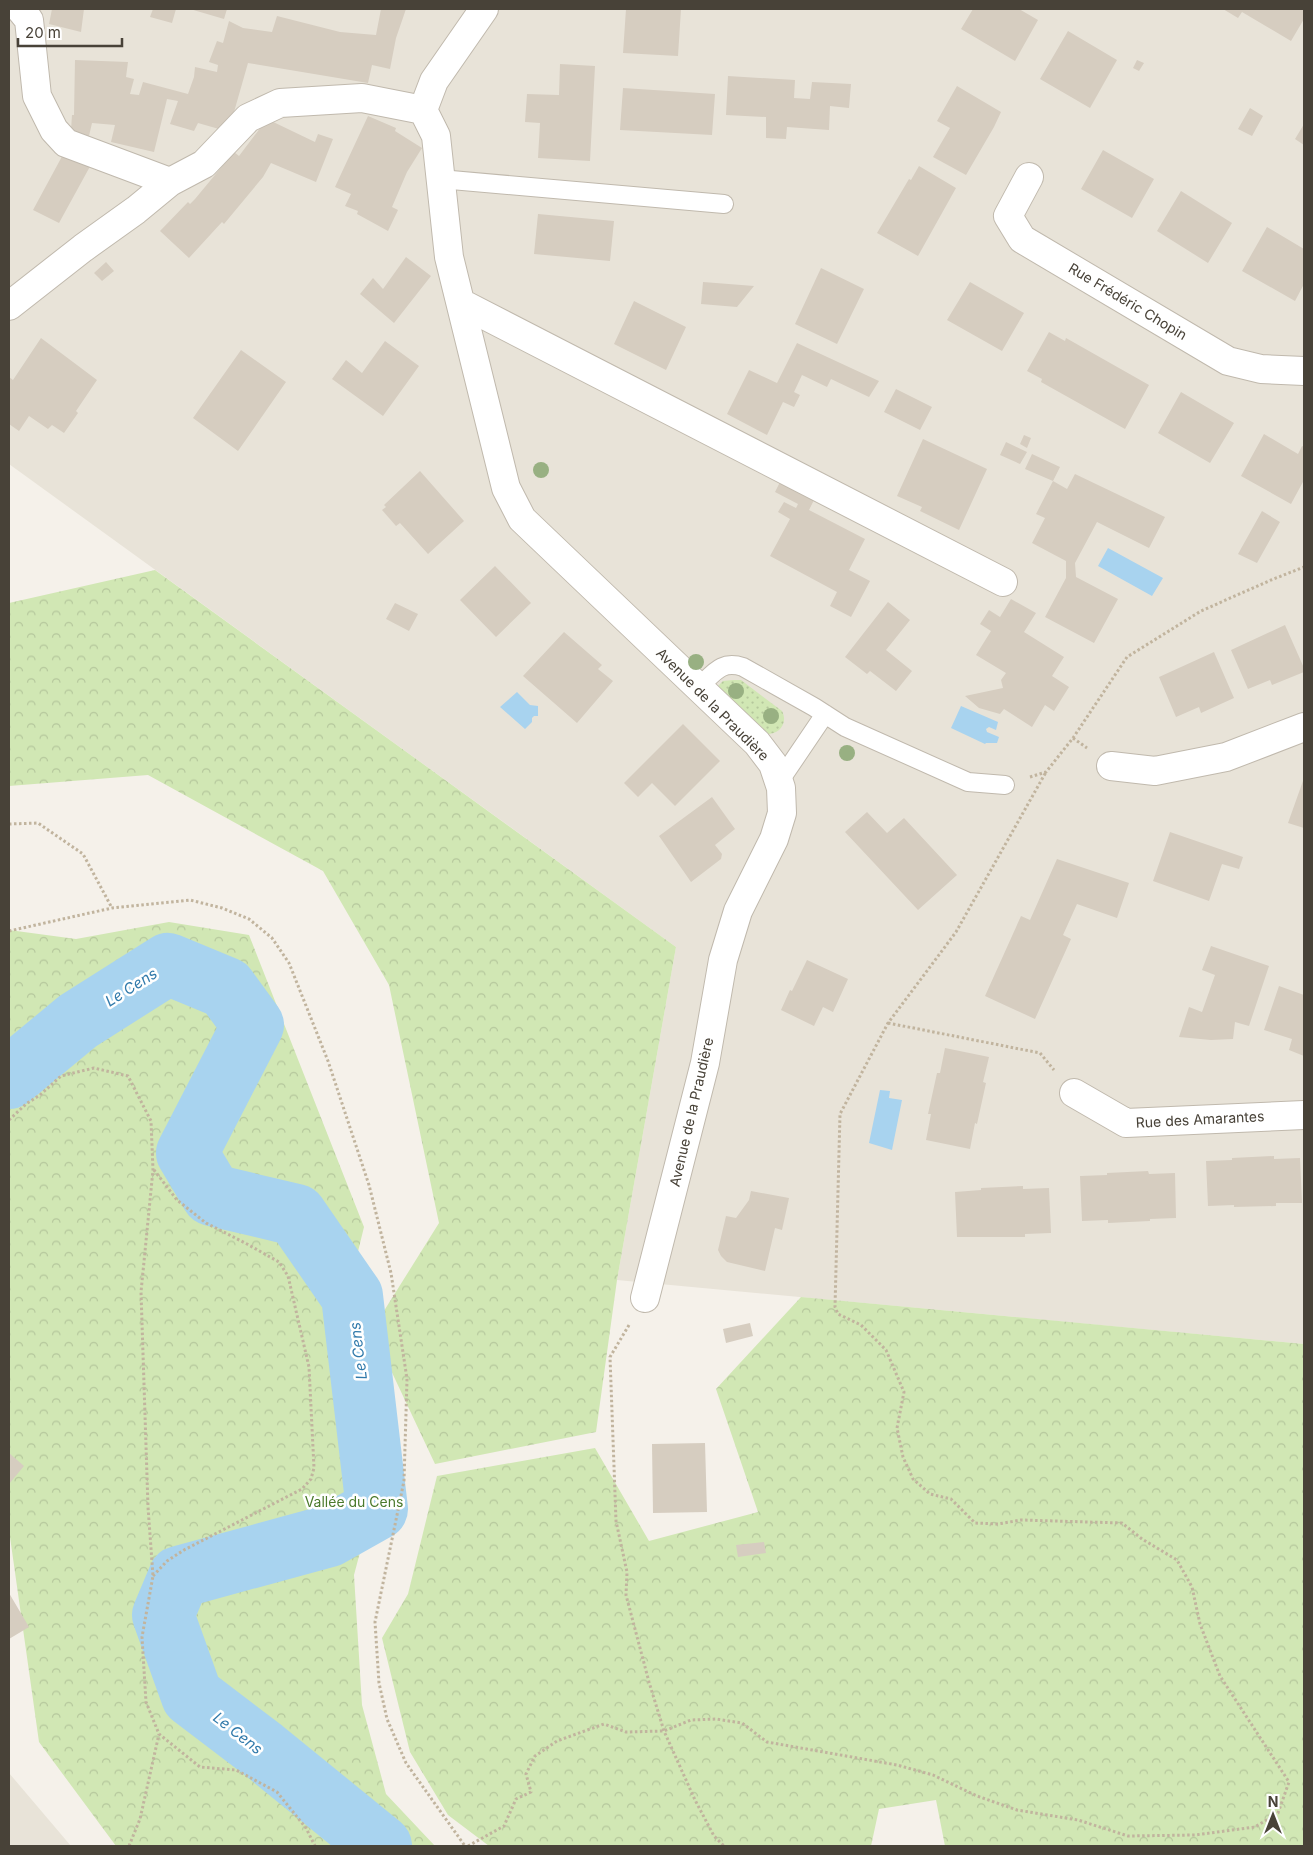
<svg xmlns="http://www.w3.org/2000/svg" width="1313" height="1855" font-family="Inter,sans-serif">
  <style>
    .residential { fill: #e8e3d8 }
    .grass { fill: url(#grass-dots) }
    .forest { fill: url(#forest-crowns) }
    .water { fill: #a8d3ef }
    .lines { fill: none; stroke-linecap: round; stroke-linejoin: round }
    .river { stroke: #a8d3ef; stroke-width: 62 }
    .building { fill: #d6cdc0 }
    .service-casing { stroke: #c0b9ad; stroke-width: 20 }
    .minor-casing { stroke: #c0b9ad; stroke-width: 30 }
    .path { stroke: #c1b49e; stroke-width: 3; stroke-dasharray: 2.5 2.5; stroke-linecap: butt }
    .service { stroke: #fff; stroke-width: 18 }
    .minor { stroke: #fff; stroke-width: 28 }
    .tree { fill: #98b082 }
    .labels { text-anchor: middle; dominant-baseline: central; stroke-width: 5; stroke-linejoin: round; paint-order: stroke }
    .street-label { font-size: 14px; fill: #484238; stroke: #fff }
    .park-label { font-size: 14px; fill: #4b7a2c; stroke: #fff }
    .water-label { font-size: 15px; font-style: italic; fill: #317aab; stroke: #fff }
  </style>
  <defs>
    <pattern id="grass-dots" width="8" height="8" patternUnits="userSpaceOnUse" patternTransform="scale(1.25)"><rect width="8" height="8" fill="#d1e7b4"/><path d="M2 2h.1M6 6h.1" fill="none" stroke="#b5c79c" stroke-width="1.8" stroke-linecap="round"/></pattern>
    <pattern id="forest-crowns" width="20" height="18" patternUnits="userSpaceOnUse" patternTransform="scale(1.25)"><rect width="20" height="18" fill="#d1e7b4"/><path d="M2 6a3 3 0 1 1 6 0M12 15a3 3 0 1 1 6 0" fill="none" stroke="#b5c79c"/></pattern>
  </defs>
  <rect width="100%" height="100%" fill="#f5f1ea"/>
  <path class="residential" d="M9,9H1304V1344L617,1280L676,947L9,464Z
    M9,1773L71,1846H9Z"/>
  <path class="grass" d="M733,680H741L782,711C789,725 777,736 764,734L714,690L723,681Z"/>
  <path class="forest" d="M155,570L676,947L617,1280L596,1432L435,1464L372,1330L439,1223L389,985L323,871L148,775L9,786V603Z
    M169,922L249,935L364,1227L339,1329L336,1367L384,1462L354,1575L362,1705L386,1794L435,1846H116L39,1742L9,1530V930L76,939Z
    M801,1297L1304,1344V1846H945L936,1800L879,1809L871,1846H489L448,1815L410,1752L382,1638L408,1594L437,1476L595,1448L649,1541L758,1512L716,1389Z"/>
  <path class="water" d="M1108,548L1163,578L1152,596L1098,566Z
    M517,692L530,705L538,706V716H534L532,718V722L525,729L500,707Z
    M961,706L998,722L996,730L989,727L986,729L987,732L999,737L997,743H986L985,744L951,728Z
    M880,1090L890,1091L889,1098L902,1100L892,1150L869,1143Z"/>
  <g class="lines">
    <path class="river" d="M9,1078L78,1021L168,964L226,988L253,1025L187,1153L212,1195L296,1215L352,1296L377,1509L329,1536L179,1577L163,1615L192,1696L263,1750L381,1846"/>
  </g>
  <path class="building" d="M52,9H84L81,32L49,24Z
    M153,9H176L172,23L150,17Z
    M190,9H227L224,19Z
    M381,9H406L396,38L390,69L372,65L368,83L248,63L234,112L219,129L198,123L194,131L170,124L178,101L167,99L154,152L111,142L115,125L92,123L89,136L71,130L72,115H74L75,60L128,62L126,77L134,79L130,94L139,95L143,82L188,94L194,77L195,67L217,72L218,65L209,62L217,41L223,43L229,21L243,28L272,32L277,16L340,32L376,35Z
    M626,9H681L678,56L623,53Z
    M973,9H1019L1038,20L1015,61L961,29Z
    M1223,9H1304V19L1291,41L1242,12L1238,18Z
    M1068,31L1117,60L1090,108L1040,79Z
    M1137,60L1144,63L1139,71L1133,68Z
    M560,64L595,66L590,161L538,158L540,123L525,122L527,94L559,95Z
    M728,76L795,80L794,98L810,99L812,82L851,84L849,108L830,106L829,130L787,127L786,139L766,138V117L726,115Z
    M957,86L1001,112L994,127L966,175L933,157L950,128L937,121Z
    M623,88L715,94L712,135L620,130Z
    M1250,108L1263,116L1252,136L1238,129Z
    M368,116L396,128L395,131L422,148L407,172L392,207L398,210L388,231L357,214L358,211L345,206L351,194L335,187Z
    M267,119L315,142L318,134L333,139L316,182L271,163L263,177L224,224L222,222L189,258L160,231L188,202L190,204L195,199L234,152L239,156Z
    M1304,124V145L1295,139Z
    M66,149L93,161L59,223L33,210Z
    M1103,150L1154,179L1132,218L1081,189Z
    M919,166L956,188L918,256L877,233L909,179L911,180Z
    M1181,191L1232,223L1208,263L1157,231Z
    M538,214L614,221L610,261L534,254Z
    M1267,227L1304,249V284L1295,301L1242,271Z
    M406,257L431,276L394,323L360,294L373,278L383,289Z
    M106,262L114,271L102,281L94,273Z
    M821,268L864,289L837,344L795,324Z
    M703,282L754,286L737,307L701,304Z
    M970,282L1024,313L1002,351L947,320Z
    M634,301L686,327L666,370L614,344Z
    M1049,332L1065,341L1066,338L1149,385L1125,429L1041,382L1042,379L1027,371Z
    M41,338L97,380L76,411L78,413L64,433L52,425L48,429L29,416L19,431L9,424V377L13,380Z
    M385,341L419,366L383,416L332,379L346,360L362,373Z
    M797,343L879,381L869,397L831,379L827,387L802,375L794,392L800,395L794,407L783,402L767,435L727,414L749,370L777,383Z
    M241,350L286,382L238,451L193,418Z
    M896,389L932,407L920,430L884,412Z
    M1181,392L1234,423L1210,463L1158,433Z
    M1264,434L1298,454L1302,446L1304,447V480L1291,504L1241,476Z
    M1024,435L1031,438L1027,448L1020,444Z
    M923,439L987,469L959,530L920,511L922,507L897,496Z
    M1006,442L1027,452L1020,464L1000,455Z
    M1032,454L1060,467L1053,481L1025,469Z
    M420,471L464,521L428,554L400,523L396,526L382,510L386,507L384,505Z
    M1075,474L1165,517L1149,548L1097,522L1075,563L1076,577L1118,599L1094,643L1045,617L1066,578V561L1032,543L1045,518L1036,514L1053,481L1067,489Z
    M782,478L816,496L809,510L865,539L849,570L870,581L851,617L830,606L837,592L770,556L790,519L778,512L784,502L796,508L798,504L775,492Z
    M1262,511L1280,522L1257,563L1238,554Z
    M495,566L531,603L496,637L460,600Z
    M1011,599L1036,613L1024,632L1064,657L1052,676L1069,687L1054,711L1045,705L1032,727L1004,709L1000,714L979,708L965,696L1003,688L1001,680L1006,673L976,655L991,631L980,624L989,610L1000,617Z
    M888,602L910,620L886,650L912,671L896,691L870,671L867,674L845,657Z
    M395,603L418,614L409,631L386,619Z
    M1285,625L1304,668V672L1272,685L1270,680L1248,689L1231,650Z
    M564,632L602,665L598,669L613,681L577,723L523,676Z
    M1214,652L1234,698L1201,713L1199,707L1176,717L1159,677Z
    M683,724L720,761L675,806L652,783L638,797L624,783Z
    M1304,778V828L1288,823Z
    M712,797L735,829L715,845L722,854L721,859L691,882L659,836Z
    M867,812L887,833L904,818L957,875L918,910L845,832Z
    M1170,832L1243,857L1239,869L1222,864L1209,901L1153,881Z
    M1057,859L1129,883L1117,918L1077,904L1063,935L1071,939L1035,1019L985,996L1021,916L1030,920Z
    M1211,946L1269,966L1249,1026L1235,1022L1233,1039L1211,1040L1179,1037L1189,1007L1202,1012L1215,975L1202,970Z
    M807,960L848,979L833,1012L823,1007L814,1026L781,1010L790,990L792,991Z
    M1279,986L1304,995V1056L1289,1050L1292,1039L1264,1030Z
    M945,1048L989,1057L983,1082L986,1083L977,1124L975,1123L970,1149L926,1140L931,1114H928L937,1073H940Z
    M1274,1156V1159L1300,1158L1302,1203H1276V1206L1234,1207V1205L1208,1206L1206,1161L1232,1160V1158Z
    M1148,1171L1149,1174L1175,1173L1176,1218L1150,1219V1221L1108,1223V1220L1082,1221L1080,1176L1107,1175V1173Z
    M1023,1186V1189L1049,1188L1051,1233L1025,1234V1237H957L955,1192L981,1190V1188Z
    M751,1191L789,1198L782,1230L775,1228L765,1271L727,1262L721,1256L718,1250L726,1216L736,1218L749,1200Z
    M750,1323L753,1336L726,1343L723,1329Z
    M705,1443L707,1512L653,1513L652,1444Z
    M9,1453L24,1466L9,1484Z
    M764,1542L766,1553L738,1557L736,1545Z
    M9,1593L29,1627L9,1639Z"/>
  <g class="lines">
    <g class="service-casing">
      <path id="service" d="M440,179L724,204
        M699,687C714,673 721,660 743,667L814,707L845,727L968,782L1005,785
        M779,782L825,714"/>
    </g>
    <g class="minor-casing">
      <path id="minor" d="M20,9L29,20L37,96L54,130L66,143L170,182
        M484,9L434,81L423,110L436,136L449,257L506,488L522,519L757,743L773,764L781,788L782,813L774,839L738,911L723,960L705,1063L645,1298
        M1029,177L1008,216L1022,239L1228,361L1261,369L1304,371
        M461,303L1003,582
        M9,306L83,248L136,210L170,182L204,164L248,118L280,103L362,98L423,110
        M1111,766L1155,771L1226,757L1304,727
        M1074,1093L1126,1123L1304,1115"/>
    </g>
    <path class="path" d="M1073,738L1087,748
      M1030,777L1046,772L1073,738L1127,657L1201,611L1271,580L1304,567
      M9,824L38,823L83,854L112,908
      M9,931L112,908L190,900L222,908L249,919L272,938L289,963L328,1061L369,1185L391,1273L407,1379L404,1481L375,1622L379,1683L387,1719L406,1763L465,1846
      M888,1023L1040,1053L1054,1070
      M9,1120L26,1104L40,1095L61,1076L94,1068L128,1076L151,1121L153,1170L141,1292L148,1507L153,1576L142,1637L146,1702L159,1734L200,1767L236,1770L277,1792L306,1828L315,1846
      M629,1325L610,1357L616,1521L627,1572L626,1595L649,1682L664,1731L695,1800L714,1836L724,1846
      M153,1576L167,1561L184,1550L302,1489L311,1479L314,1468L309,1367L288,1276L279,1262L247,1244L206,1223L177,1200L154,1170
      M129,1846L140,1819L159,1734
      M468,1846L504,1826L516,1799L531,1792L526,1774L535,1756L557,1741L604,1724L626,1732L664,1731L691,1720L716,1719L742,1723L767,1742L897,1765L933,1775L977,1796L1017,1810L1078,1820L1128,1836L1195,1835L1255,1827L1278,1813L1289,1782L1220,1676L1200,1624L1192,1587L1177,1560L1142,1539L1122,1523L1021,1520L998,1524L975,1523L951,1499L930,1494L913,1479L903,1457L897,1428L904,1392L886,1350L861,1325L838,1314L835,1307L840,1114L888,1023L956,932L1046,772"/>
    <use href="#service" class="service"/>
    <use href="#minor" class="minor"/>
  </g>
  <g class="tree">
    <circle cx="541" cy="470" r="8"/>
    <circle cx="696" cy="662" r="8"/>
    <circle cx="736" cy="691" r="8"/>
    <circle cx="771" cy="716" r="8"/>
    <circle cx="847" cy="753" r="8"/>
  </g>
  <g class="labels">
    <g class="street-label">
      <text transform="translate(1128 301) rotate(31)">Rue Frédéric Chopin</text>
      <text transform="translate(713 704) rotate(45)">Avenue de la Praudière</text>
      <text transform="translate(691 1112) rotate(-77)">Avenue de la Praudière</text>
      <text transform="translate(1200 1119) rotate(-3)">Rue des Amarantes</text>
    </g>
    <g class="park-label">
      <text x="354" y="1501">Vallée du Cens</text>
    </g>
    <g class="water-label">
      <text transform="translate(131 987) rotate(-32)">Le Cens</text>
      <text transform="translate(358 1351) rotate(-97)">Le Cens</text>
      <text transform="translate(238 1733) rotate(38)">Le Cens</text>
    </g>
  </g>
  <rect width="1313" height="1855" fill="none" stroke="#484238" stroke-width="20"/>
  <g transform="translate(1273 1815)" stroke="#ffffff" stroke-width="4" paint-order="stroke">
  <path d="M0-4L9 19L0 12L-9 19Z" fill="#484238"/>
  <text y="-8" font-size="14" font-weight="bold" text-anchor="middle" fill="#484238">N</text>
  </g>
  <path d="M18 38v8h104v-8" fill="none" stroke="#484238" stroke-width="2.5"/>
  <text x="25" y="38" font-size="15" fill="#484238" stroke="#ffffff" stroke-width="4" paint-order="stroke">20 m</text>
</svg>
